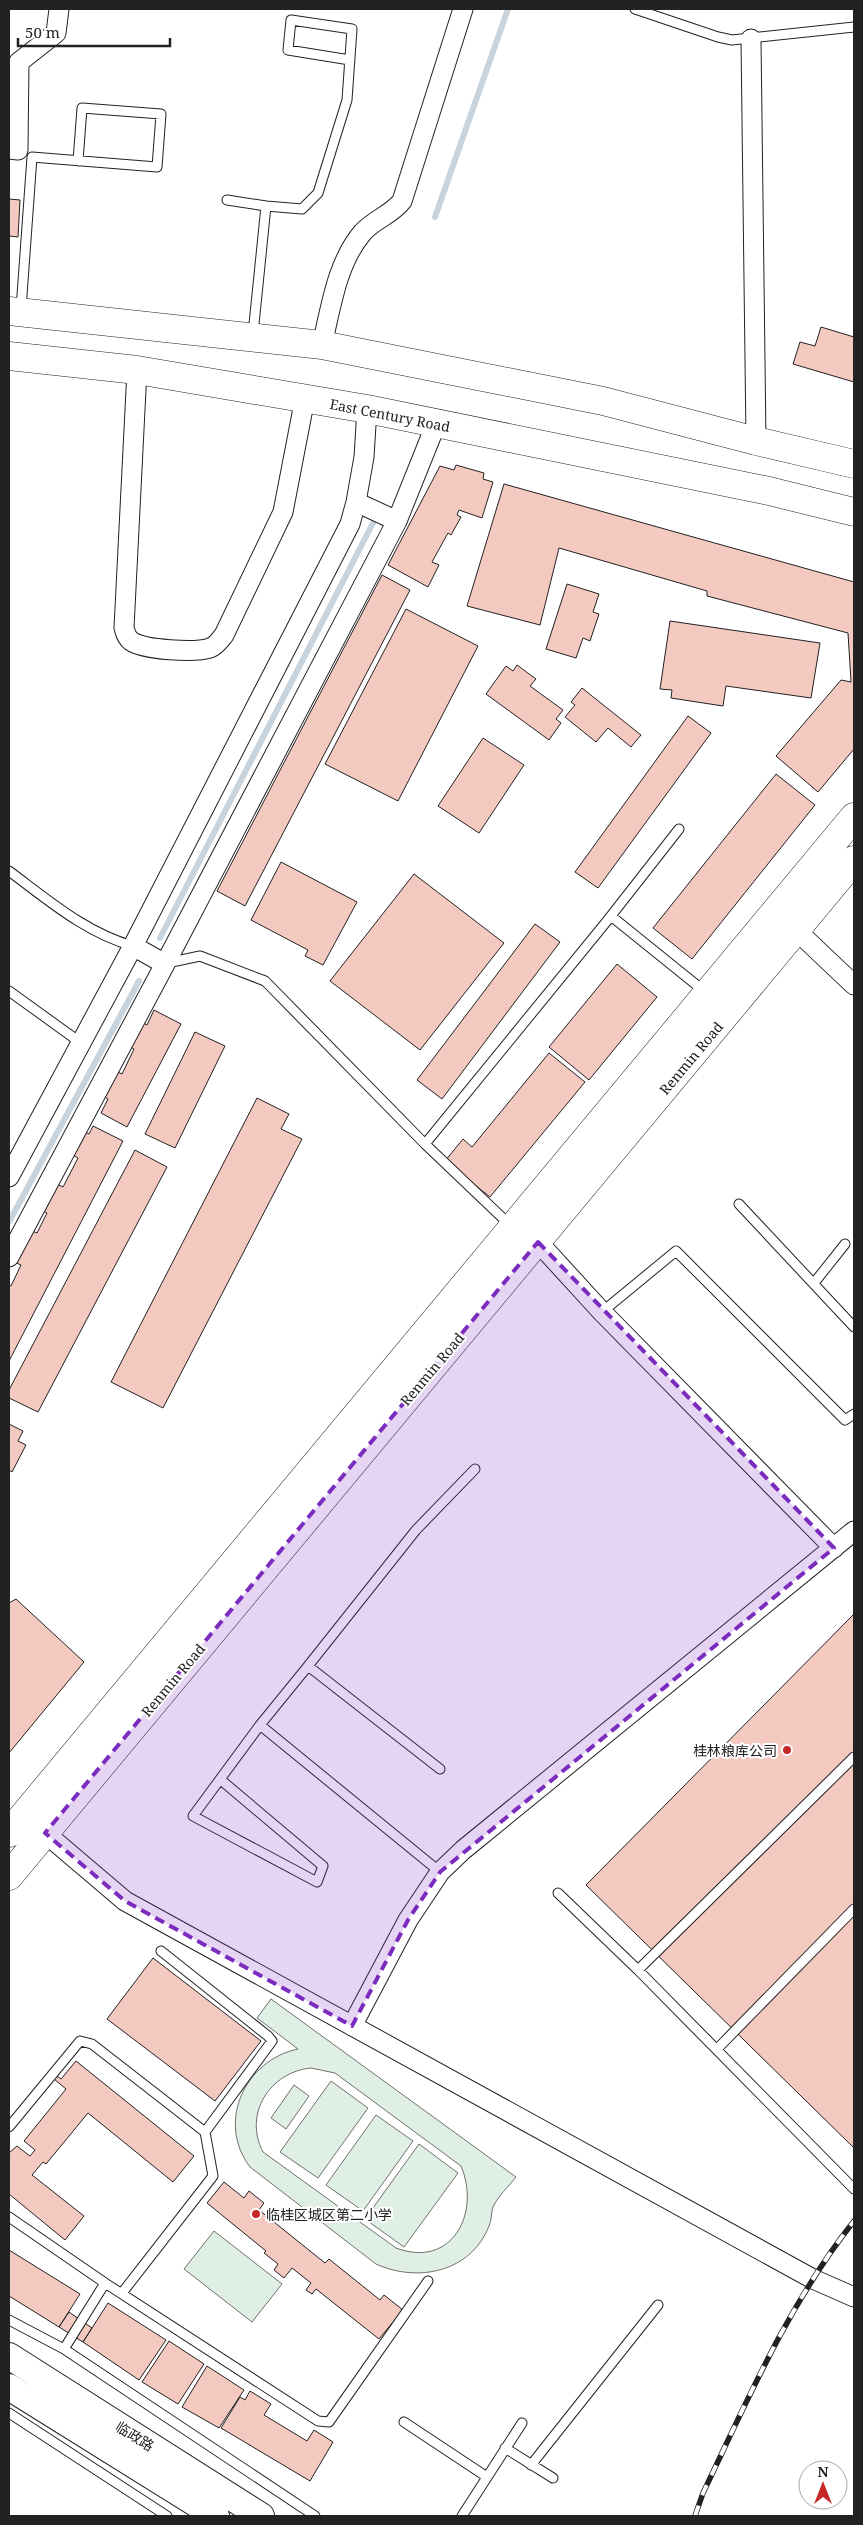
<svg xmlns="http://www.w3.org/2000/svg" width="863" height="2525" font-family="'Noto Serif','Noto Sans SC',serif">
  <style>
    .green { fill: #e0efe3; stroke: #6f6f6f; fill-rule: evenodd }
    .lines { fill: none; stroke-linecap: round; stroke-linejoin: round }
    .stream { stroke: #c7d3dd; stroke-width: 6 }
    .building { fill: #f3c9c0; stroke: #222 }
    .lane-casing { stroke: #222; stroke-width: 11 }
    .street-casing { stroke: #222; stroke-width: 21 }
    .secondary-casing { stroke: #222; stroke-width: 28 }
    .primary-casing { stroke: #222; stroke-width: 29 }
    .lane { stroke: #fff; stroke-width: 9 }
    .street { stroke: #fff; stroke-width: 19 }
    .secondary { stroke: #fff; stroke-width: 26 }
    .primary { stroke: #fff; stroke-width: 28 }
    .rail-casing { stroke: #222; stroke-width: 5.5 }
    .rail { stroke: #fff; stroke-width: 4; stroke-dasharray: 11; stroke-linecap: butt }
    .marked { fill: #7b2cbf; fill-opacity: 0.2; stroke: #7b2cbf; stroke-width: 4; stroke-dasharray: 10 6; stroke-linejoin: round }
    .poi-dot { fill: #c62828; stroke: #fff; stroke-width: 2 }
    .labels { text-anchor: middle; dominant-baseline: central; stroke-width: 4; stroke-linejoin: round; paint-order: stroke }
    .street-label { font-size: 14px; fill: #222; stroke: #fff }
    .poi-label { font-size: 14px; fill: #222; stroke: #fff; text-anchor: end }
  </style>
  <rect width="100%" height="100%" fill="#fff"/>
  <path class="green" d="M271,1999L516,2177C509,2186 498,2196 493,2207C491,2212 492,2220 489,2226C471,2272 418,2283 376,2264L250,2167C216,2122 245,2060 298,2049L257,2018ZM311,2068L335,2073L461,2166C481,2213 452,2269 396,2248L263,2152C243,2114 270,2072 311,2068Z
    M331,2081L368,2108L318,2178L280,2152Z
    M294,2085L309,2096L286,2129L271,2118Z
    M376,2115L413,2141L363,2211L326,2185Z
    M419,2144L458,2173L404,2247L365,2219Z
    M214,2231L282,2284L252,2322L184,2269Z"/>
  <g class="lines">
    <path class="stream" d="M435,217L508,9
      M160,938L374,521
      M9,1222L139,981"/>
  </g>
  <path class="building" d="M9,199L20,200L18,237L9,236Z
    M821,327L854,337V382L793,364L800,342L815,346Z
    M456,465L484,473L483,479L493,482L482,518L459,510L457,515L461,517L451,535L448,533L432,562L439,565L428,587L388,565L440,466L454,470Z
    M504,484L854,582V749L818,792L776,756L841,680L851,682L848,633L707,596V591L559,548L540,625L467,606Z
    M382,575L410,590L245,906L217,891Z
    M567,584L599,594L593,612L599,614L590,641L583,638L576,658L546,649Z
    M406,609L478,646L398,801L325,764Z
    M670,621L820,643L811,698L726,686L723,706L671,698L672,690L660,689Z
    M517,665L536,679L530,686L563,710L556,719L561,723L549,740L486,694L506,666L513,671Z
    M582,688L641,735L631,747L608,728L596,742L565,717L575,705L571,702Z
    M688,716L711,733L598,888L575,872Z
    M483,738L524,765L479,833L438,806Z
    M776,774L815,805L692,959L653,928Z
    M281,862L357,902L323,965L305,956L308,950L251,920Z
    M414,874L504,943L420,1050L330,981Z
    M535,924L560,942L442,1099L417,1080Z
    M617,964L657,997L589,1080L549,1047Z
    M154,1010L181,1024L127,1127L101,1113L108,1099L103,1096L116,1071L122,1074L134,1049L129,1046L142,1022L147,1025Z
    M195,1032L225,1046L175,1148L145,1134Z
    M549,1053L585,1082L490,1197L445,1161L463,1139L472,1147Z
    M257,1098L289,1114L281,1129L302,1139L163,1408L111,1382Z
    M93,1126L123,1141L9,1361V1285L11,1286L21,1265L14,1262L30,1230L37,1233L47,1213L41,1210L55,1183L63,1187L78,1158L71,1154L83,1131L89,1134Z
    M135,1150L167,1167L38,1412L9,1398V1390Z
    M9,1424L23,1431L18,1441L26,1445L12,1472L9,1470Z
    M16,1599L84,1662L9,1753V1603Z
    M854,1614V2148L586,1885Z
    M153,1958L261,2041L215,2101L107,2019Z
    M76,2061L194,2156L173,2182L88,2113L46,2164L43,2162L32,2175L84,2216L65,2240L9,2194V2153L17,2146L30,2156L35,2150L24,2141L66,2089L54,2079L57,2076L61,2079Z
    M224,2182L244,2198L249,2191L264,2203L259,2210L325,2263L329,2259L380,2300L384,2295L403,2310L379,2339L316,2289L312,2294L306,2290L311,2283L292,2268L284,2278L274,2270L278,2264L264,2253L266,2251L207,2203Z
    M9,2250L80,2294L59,2327L9,2296Z
    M108,2303L166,2340L139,2380L83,2342Z
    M69,2312L92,2328L83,2342L59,2327Z
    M169,2341L204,2364L178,2404L142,2382Z
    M207,2366L244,2390L219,2428L182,2407Z
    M250,2391L271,2404L264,2415L307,2441L314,2430L333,2442L310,2481L221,2428L240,2397L245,2400Z"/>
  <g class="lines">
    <g class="lane-casing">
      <path id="lane" d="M635,9L718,37L732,40L854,27
        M227,200L266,206L253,334
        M266,206L302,209L318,193L347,100L352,29L291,20L288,50L350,60
        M21,309L32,157L157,167L161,114L82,108L78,161
        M9,871C48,900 86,933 133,946
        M611,916L704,991
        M167,963L200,956L265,981L425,1144L510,1225
        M9,991L81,1043
        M425,1144L607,921L679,829
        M739,1204L854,1327
        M814,1283L845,1244
        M602,1312L676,1251L845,1420L854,1414
        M308,1666L416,1530L475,1469
        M260,1725L440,1872
        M221,1780L323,1866L317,1882L193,1816L260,1725L308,1666L440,1769
        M558,1893L638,1970L854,2189
        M161,1951L268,2036L272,2041L205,2132
        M638,1970L854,1757
        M717,2049L854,1909
        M9,2127L80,2041L92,2044L205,2132L213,2176L122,2293
        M9,2217L105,2283
        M9,2320L64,2349L315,2516
        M64,2349L105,2283L318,2421L329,2422L428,2281
        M9,2413L167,2516
        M404,2422L487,2477
        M505,2448L553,2478
        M531,2465L658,2305
        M462,2516L522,2423"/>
    </g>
    <g class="street-casing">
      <path id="street" d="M751,39L756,441
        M9,149L18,150L19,62L56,33L59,9
        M322,345C331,307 337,262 363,232C375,219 391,215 402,201L463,9
        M137,370L124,628C126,634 126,637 131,641C144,650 195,653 210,648C216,646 220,640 224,635L283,512L305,398
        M356,502L364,457L367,409
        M796,930L854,985
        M133,946L165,964
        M9,1177L133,946L350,524L356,502L397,521L436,424
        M538,1242L602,1312L834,1548
        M9,1257L165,964L397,521
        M45,1833L125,1901L813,2279L854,2297
        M352,2026L408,1920L440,1872L463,1850L854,1531"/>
    </g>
    <g class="secondary-casing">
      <path id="secondary" d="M9,2356L261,2516
        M9,2387L216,2516"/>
    </g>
    <g class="primary-casing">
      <path id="primary" d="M9,311L322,345L603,401L756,441L854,464
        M9,356L137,370L367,409L769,491L854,512
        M9,1833L854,817
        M9,1876L854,860"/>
    </g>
    <use href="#lane" class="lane"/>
    <use href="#street" class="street"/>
    <use href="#secondary" class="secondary"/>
    <use href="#primary" class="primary"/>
    <g class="rail-casing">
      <path id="rail" d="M695,2516L703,2493C748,2399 789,2303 854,2221"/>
    </g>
    <use href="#rail" class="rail"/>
  </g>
  <path class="marked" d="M538,1242L834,1548L440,1872L408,1920L352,2026L125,1901L45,1833Z"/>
  <g class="poi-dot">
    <circle cx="787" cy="1750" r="5"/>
    <circle cx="256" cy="2214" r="5"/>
  </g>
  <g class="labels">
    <g class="street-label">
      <text transform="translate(390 415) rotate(11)">East Century Road</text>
      <text transform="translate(691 1058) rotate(-50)">Renmin Road</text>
      <text transform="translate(432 1369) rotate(-50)">Renmin Road</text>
      <text transform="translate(173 1680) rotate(-50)">Renmin Road</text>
      <text transform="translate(135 2436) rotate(32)">临政路</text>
    </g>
    <g class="poi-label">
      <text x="777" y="1750">桂林粮库公司</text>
      <text x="266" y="2214" text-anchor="start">临桂区城区第二小学</text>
    </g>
  </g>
  <rect width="863" height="2525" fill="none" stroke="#222222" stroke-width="20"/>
  <g transform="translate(823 2485)"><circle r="24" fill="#ffffff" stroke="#a7a7a7"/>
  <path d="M0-4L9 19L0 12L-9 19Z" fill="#c62828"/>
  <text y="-8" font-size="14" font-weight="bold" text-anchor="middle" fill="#222222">N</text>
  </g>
  <path d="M18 38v8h152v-8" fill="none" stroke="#222222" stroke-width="2.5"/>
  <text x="25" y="38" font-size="15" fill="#222222" stroke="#ffffff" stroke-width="4" paint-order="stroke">50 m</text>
</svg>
